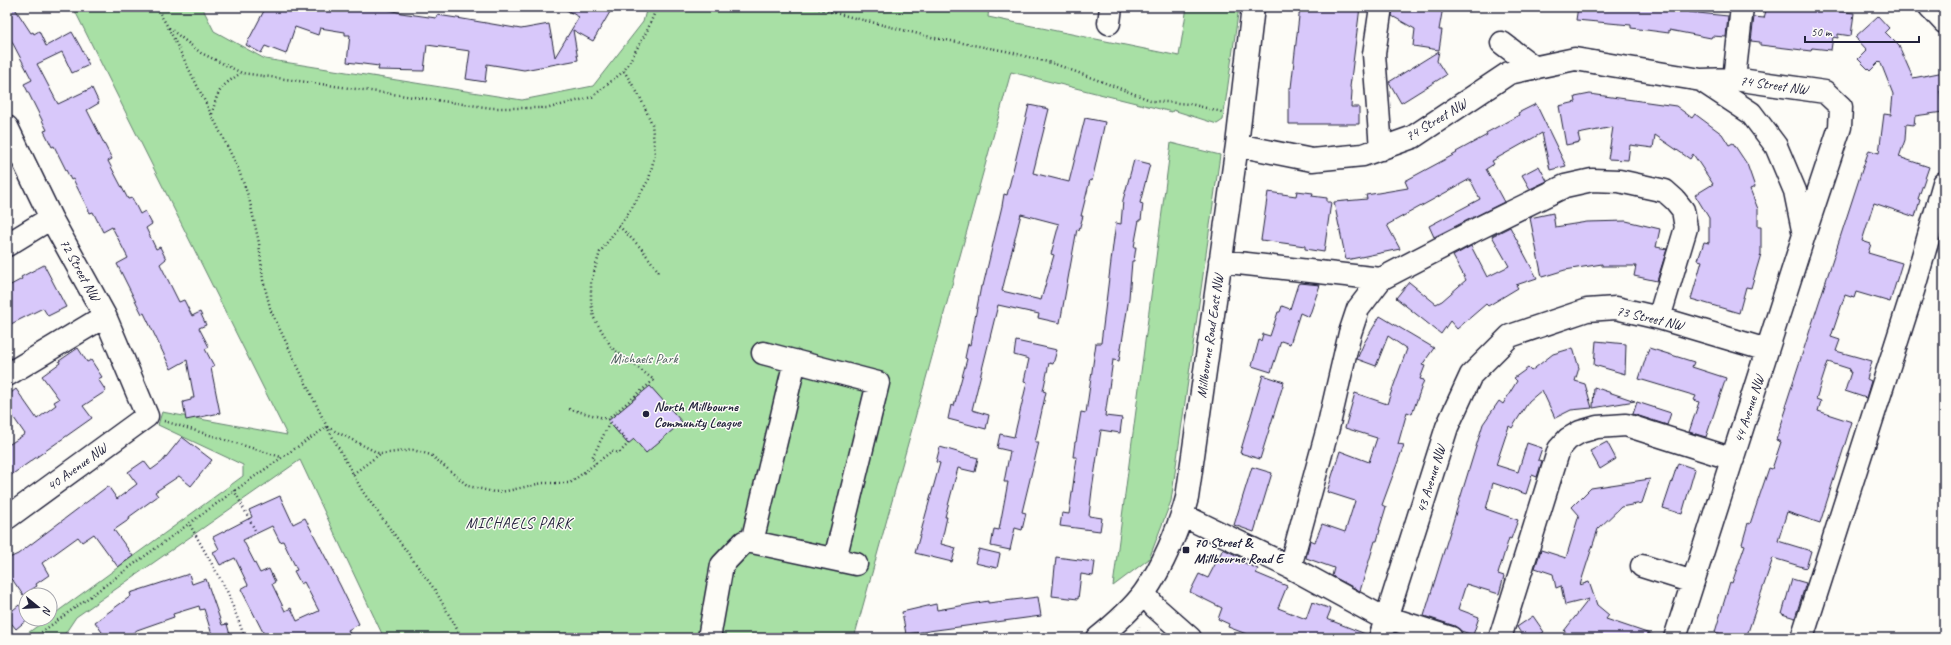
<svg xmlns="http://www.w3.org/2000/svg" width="1951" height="645" font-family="Caveat,sans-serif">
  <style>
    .green { fill: #a8e0a5; stroke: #658170 }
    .building { fill: #d8c8fa; stroke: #22223b; fill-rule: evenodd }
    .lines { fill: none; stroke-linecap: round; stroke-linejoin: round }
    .minor-casing { stroke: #22223b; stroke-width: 25 }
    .path { stroke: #22223b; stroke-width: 2.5; stroke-dasharray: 1 3; stroke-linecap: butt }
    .minor { stroke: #fdfcf7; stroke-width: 22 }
    .poi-dot { fill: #22223b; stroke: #fdfcf7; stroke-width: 1.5 }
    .labels { text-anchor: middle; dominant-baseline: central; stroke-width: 3; stroke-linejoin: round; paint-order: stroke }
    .street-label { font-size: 14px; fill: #22223b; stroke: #fdfcf7 }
    .park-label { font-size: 14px; fill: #4a5b5b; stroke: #fdfcf7 }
    .poi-label { font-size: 14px; font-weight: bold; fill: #22223b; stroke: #fdfcf7; text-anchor: start }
    .neighbourhood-label { font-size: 15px; letter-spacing: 1px; fill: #22223b; stroke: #fdfcf7 }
  </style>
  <rect width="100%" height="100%" fill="#fdfcf7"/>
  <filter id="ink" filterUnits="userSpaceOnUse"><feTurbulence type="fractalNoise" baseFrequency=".025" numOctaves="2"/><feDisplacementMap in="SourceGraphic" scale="8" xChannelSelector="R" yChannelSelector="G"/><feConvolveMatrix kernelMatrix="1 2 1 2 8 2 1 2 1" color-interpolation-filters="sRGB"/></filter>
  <g filter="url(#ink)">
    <path class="green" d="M73,7H202L214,31L265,59L522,100L593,86L643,22L647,7H989L988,17L1179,56L1187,7H1239L1223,120L1217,124L1173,110L1172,112L1011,72L854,638H681L658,635L568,633L493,638H384L300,460L76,617L62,638H21L47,619H50V617L243,476V465L158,425L162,412L287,435Z
      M1171,143L1220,155L1171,501L1149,559L1113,586Z"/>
    <path class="building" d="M7,7H14L31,33L33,32L34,34L39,31L46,46L72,32L81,48L89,65L72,73L62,52L37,64L58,104L92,88L99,103L87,110L112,159L108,161L128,199L132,198L140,214L145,211L152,224L146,228L156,249L160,247L166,259L160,264L179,302L184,300L192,316L200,312L206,325L199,328L209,347L205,349L214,366L211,368L220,413L186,420L183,402L191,400V398H194L187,360L171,369L144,313L142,314L117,264L128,258L112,227L103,232L93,212L90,213L73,179L71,180L54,146L52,147L44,131L47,130L24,84L32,80L10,38L7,40Z
      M266,7H379L401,13L436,18L437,15L457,18L521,29L549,24L555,57L579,17L561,7H601L610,12L593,41L573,30L578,60L524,70L487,64L485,82L466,79L470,51L427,45L424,71L378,70L379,66L347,62L350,35H345V32L320,28L318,35L295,27L286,54L265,46L261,53L246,45Z
      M1300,7H1360L1350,87L1352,91L1351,107H1359V124H1289V88H1291Z
      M1393,7H1443L1439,30H1442L1439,50L1413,46L1415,29L1392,16Z
      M1578,7H1675L1688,9V12L1728,16L1726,37L1712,36L1711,38L1669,30V33L1631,28V25L1576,20Z
      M1767,7H1818L1817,9L1854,13L1851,36L1838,34V38L1833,37L1831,50L1812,48L1811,51L1760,45V42L1751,41L1754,17L1764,18Z
      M1878,16L1889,28L1885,32L1899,46L1913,78L1944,72V91H1940L1943,112L1915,116L1914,125L1906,124L1905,140L1899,157L1929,167L1918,199L1920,200L1915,217L1874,203L1862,241L1871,244L1868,253L1902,263L1890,302L1856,292L1854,298L1845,295L1831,337L1840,340L1836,351L1872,361L1867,379L1871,381L1866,398L1845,391L1851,372H1849L1850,369L1828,362L1816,399L1821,401L1818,411L1852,422L1820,523L1787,512L1778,541L1811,551L1806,568L1773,558L1746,638H1725L1726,635L1715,632L1730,582L1732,583L1745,545L1742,544L1748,523L1750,524L1769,468L1772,469L1781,442L1776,440L1787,407H1785L1862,170L1869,150L1879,153L1884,114L1891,115L1893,94L1880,61L1870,71L1858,59L1867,50L1855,37Z
      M1439,51L1437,61L1446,75L1401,103L1389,82Z
      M1590,94L1676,106L1692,118L1695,114L1722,134L1729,145L1733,143L1747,164L1755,187L1750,189L1758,209V227H1761V254L1751,288L1746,287L1739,313L1691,299L1702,261L1698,260L1704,242L1709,243V218L1695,195L1713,184L1693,154L1690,159L1655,135L1653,148L1630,145L1628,160L1608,159L1613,127L1578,134L1580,142L1566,145L1559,106L1576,102L1575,97Z
      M1536,104L1566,166L1550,170L1542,133L1492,161L1494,164L1486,169L1504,202L1434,237L1429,226L1480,199L1470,179L1387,225L1400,249L1346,260L1334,202L1367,199L1366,195L1408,188L1405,181L1457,153L1456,152L1487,135L1486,133L1519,115L1518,113Z
      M1029,105L1049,109L1033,173L1069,182L1085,118L1105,122L1092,181L1090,180L1081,216H1083L1079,230L1077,229L1060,323L1038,318L1039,314L998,305L972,410L989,415L986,429L948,419L951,405L954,406L967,359L965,358L968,344L970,345L981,286H983L1002,206L1004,194L1007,195ZM1021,214L1059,224L1051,254L1054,255L1041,300L1002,291Z
      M1134,160L1150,164L1140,203L1143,204L1141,220H1139L1134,247H1136L1134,261H1132L1129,298L1119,361L1113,360L1105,416L1122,418L1120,433L1101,430L1092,490L1089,516L1102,518L1100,531L1060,526L1062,513L1069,514L1077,457H1073L1075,442H1076L1081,412L1086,413L1096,343H1101L1114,237L1116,223L1121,224L1123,200Z
      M1539,166L1547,181L1530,189L1522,175Z
      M1297,191L1313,193L1312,196L1327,198V202H1331L1324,252L1305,249V246L1261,240L1268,192L1296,196Z
      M1553,213L1555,227L1587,222L1626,221L1660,229L1656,247L1667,249L1657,281L1634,276L1636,266H1602V264L1565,270L1542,277L1530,218Z
      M1510,227L1537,278L1516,285L1518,288L1488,306L1486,304L1457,329L1450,321L1441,334L1396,298L1409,282L1436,304L1442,301L1466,280L1453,256L1471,246L1487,277L1509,266L1492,236Z
      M44,265L66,307L48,316L43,308L7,326V287L22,279L21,277Z
      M1300,283L1320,285L1309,317L1300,313L1290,344L1281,341L1271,372L1252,366L1259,340L1261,341L1263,334L1270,336L1278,312H1280L1282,306L1290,309L1298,284Z
      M1380,316L1434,348L1422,365L1425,366L1420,379L1424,380L1412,414L1407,412L1398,444L1404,445L1382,505L1386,507L1379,530H1380L1377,541H1375L1360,591L1332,576L1334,568L1306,558L1310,540L1315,542L1322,524L1345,532L1355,501L1327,492L1340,451L1369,462L1377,438L1345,428L1355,393L1387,404L1407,349L1388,336L1376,366L1357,359L1364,343Z
      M1016,341L1057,350L1053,364L1049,363L1043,391L1046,392L1035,442H1039L1022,512L1026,513L1022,530L1015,528L1010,550L991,546L994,529L999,530L1008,482H1004L1010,451L997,448L1000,434L1014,437L1027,382L1024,381L1029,359L1014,355Z
      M1596,341L1626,344L1625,374L1594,365Z
      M78,348L87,362L91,360L102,377L98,379L106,391L83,406L92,418L7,478V446L25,434L7,408V396L16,389L37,419L56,405L54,402L59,399L42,376L60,363L59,361Z
      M1573,348L1579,368L1575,381L1585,384L1592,408L1571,410L1555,418L1542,390L1529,401L1512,428L1509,426L1496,465L1518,472L1527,443L1542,448L1538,460L1542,461L1537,477L1532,475L1526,494L1493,483L1486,509L1518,520L1511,539L1509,538L1498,574L1504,576L1499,594L1466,584L1458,609L1479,617L1473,635L1461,631L1455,626L1424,616L1483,424L1499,401L1503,404L1517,381L1514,378L1528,368L1531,371L1553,354Z
      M1649,348L1694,362L1692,367L1726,378L1706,437L1689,432L1699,402L1694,400L1696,396L1639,379Z
      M1263,375L1284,382L1260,459L1240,453Z
      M650,386L682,422L646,453L634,439L628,444L608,421Z
      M1594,387L1635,401L1593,408Z
      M1637,402L1671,413L1667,425L1633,414Z
      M182,437L212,460L191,486L179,476L155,492L158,496L129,517L130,519L114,530L133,556L118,567L94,534L82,542L78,537L42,563L49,575L36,584L37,586L23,595L12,579L7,583V559L18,554L108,486L117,499L137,484L128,472L144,461L151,470L162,462Z
      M1607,442L1616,459L1600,469L1590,451Z
      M940,447L978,458L975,472L958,468L945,517H947L941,544L956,548L952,562L915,553L940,463L936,462Z
      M1678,463L1695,469L1682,514L1663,508Z
      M1252,467L1272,473L1254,532L1234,525Z
      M1650,479L1642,503L1621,507L1598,529L1580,585L1589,582L1597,605L1609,615L1606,619L1656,636V638H1573L1564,631L1589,599L1565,605L1561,586L1556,588L1553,574L1535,568L1541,550L1566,558L1579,515L1572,507L1591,488Z
      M280,496L293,524L305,518L340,585L359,624L348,630L352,638H266L241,589L248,585L235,558L220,565L213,552L219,549L213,537L252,517L249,510ZM272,526L280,542L283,541L297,570L294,571L301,584L304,582L319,611L297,621L291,608L285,611L272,584L275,582L269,569L260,573L243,540Z
      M979,549L1000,554L997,568L975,563Z
      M1223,549L1240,557L1238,560L1258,569L1256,573L1287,586L1278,608L1306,619L1312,602L1331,609L1327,619L1368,635V638H1248L1249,635L1228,627L1229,624L1218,619L1222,608L1190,592L1199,574L1208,578Z
      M1056,557L1095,562L1093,576L1081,574L1078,599L1052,596Z
      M189,574L192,584L206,579L222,625L227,624L230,635L228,636L229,638H213L204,609L200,610L199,606L173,614L174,617L137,630L126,638H106L95,622L131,596L130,593Z
      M1792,579L1806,583L1795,618L1782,614Z
      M1038,597L1041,616L906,634L902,612L936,604L937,610L988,601V603Z
      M19,605L26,613V619H28L16,629L7,618V615Z
      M1533,616L1544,632L1534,638H1524L1517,627Z"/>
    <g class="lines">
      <g class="minor-casing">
        <path id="minor" d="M1930,7L1944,22
          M1109,23L1111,7
          M1502,43L1535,68
          M1734,79L1742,7
          M1701,80L1734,79L1825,92L1841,107L1840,127L1804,235
          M7,127L51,218L105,316L147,416L7,518
          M1237,145L1312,160L1363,155L1413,137L1509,73L1575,59L1701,80L1751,113L1776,146L1795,191L1804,235L1675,638
          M1381,149L1374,54L1381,7
          M7,245L51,218
          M1220,261L1381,279
          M763,353L878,383L835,559
          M7,375L105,316
          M1182,515L1290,567L1376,614L1451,638
          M752,542L795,361
          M1642,566L1693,582
          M1290,567L1328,428L1350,333L1358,309L1381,279L1477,229L1565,186L1592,180L1619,181L1665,191L1675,200L1683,210L1686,228L1659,318
          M1144,593L1155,607L1190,638
          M709,638L722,565L744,542H752L856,564
          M1098,638C1114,625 1132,609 1144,593C1162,568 1179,528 1187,498L1237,145L1253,7
          M1380,638L1447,427L1471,375L1510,336L1587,310L1616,308L1659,318L1767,350
          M1500,638L1559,449L1568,439L1580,432L1597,427L1626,425L1733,459
          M1802,638L1913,291L1944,183"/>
      </g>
      <path class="path" d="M156,7L168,27L238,168L249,198L259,243L263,280L271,311L327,427L363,492L435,590L462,638
        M811,7L935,38L1006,51L1055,64L1153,101L1190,104L1222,112
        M169,28L201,53L242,73L492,108H549L592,97L624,71L647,31L657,7
        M212,114C218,89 220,87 241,73
        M619,226L641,248L659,272
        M569,409L608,419
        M164,421L281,457
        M596,463L592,458L610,422
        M353,474L380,454
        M234,490L256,532
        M190,525L227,591L245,638
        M36,638L39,634C135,564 229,492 327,427L380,454L413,450L431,455L468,486L494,492L507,491L542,483H570L612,451L619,453L629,443L608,419L654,380L612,348L594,318L591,302V282L600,252L630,211L649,179L655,154L652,124L640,97L624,71
        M1138,638L1139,626"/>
      <use href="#minor" class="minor"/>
    </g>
  </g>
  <g class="poi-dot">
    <circle cx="646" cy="414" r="4"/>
    <rect x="1182" y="546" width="8" height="8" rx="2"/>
  </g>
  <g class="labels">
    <g class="street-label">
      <text transform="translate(1774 85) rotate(8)">74 Street NW</text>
      <text transform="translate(1436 120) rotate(-31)">74 Street NW</text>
      <text transform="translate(80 270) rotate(61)">72 Street NW</text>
      <text transform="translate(1650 318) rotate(13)">73 Street NW</text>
      <text transform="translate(1210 336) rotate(-82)">Millbourne Road East NW</text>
      <text transform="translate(1749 409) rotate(-72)">44 Avenue NW</text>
      <text transform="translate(77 467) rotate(-36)">40 Avenue NW</text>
      <text transform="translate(1431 479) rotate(-73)">43 Avenue NW</text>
    </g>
    <g class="park-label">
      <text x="644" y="358">Michaels Park</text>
    </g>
    <g class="poi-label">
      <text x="654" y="406">North Millbourne<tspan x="654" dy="16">Community League</tspan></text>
      <text x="1194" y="542">70 Street &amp;<tspan x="1194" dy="16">Millbourne Road E</tspan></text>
    </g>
    <g class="neighbourhood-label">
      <text x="519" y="523">MICHAELS PARK</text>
    </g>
  </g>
  <rect width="1951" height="645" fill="none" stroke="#fdfcf7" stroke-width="24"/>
  <rect x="12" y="12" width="1927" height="621" fill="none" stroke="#22223b" stroke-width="1.5" filter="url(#ink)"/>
  <g transform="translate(38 607) rotate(108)"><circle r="19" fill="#fdfcf7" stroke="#a5a5ac"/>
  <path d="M0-3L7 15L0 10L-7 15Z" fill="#22223b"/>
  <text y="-6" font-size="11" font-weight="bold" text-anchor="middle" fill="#22223b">N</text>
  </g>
  <path d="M1805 36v6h114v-6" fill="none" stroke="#22223b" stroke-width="2"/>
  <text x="1811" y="36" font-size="12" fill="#22223b" stroke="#fdfcf7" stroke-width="3" paint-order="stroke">50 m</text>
</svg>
